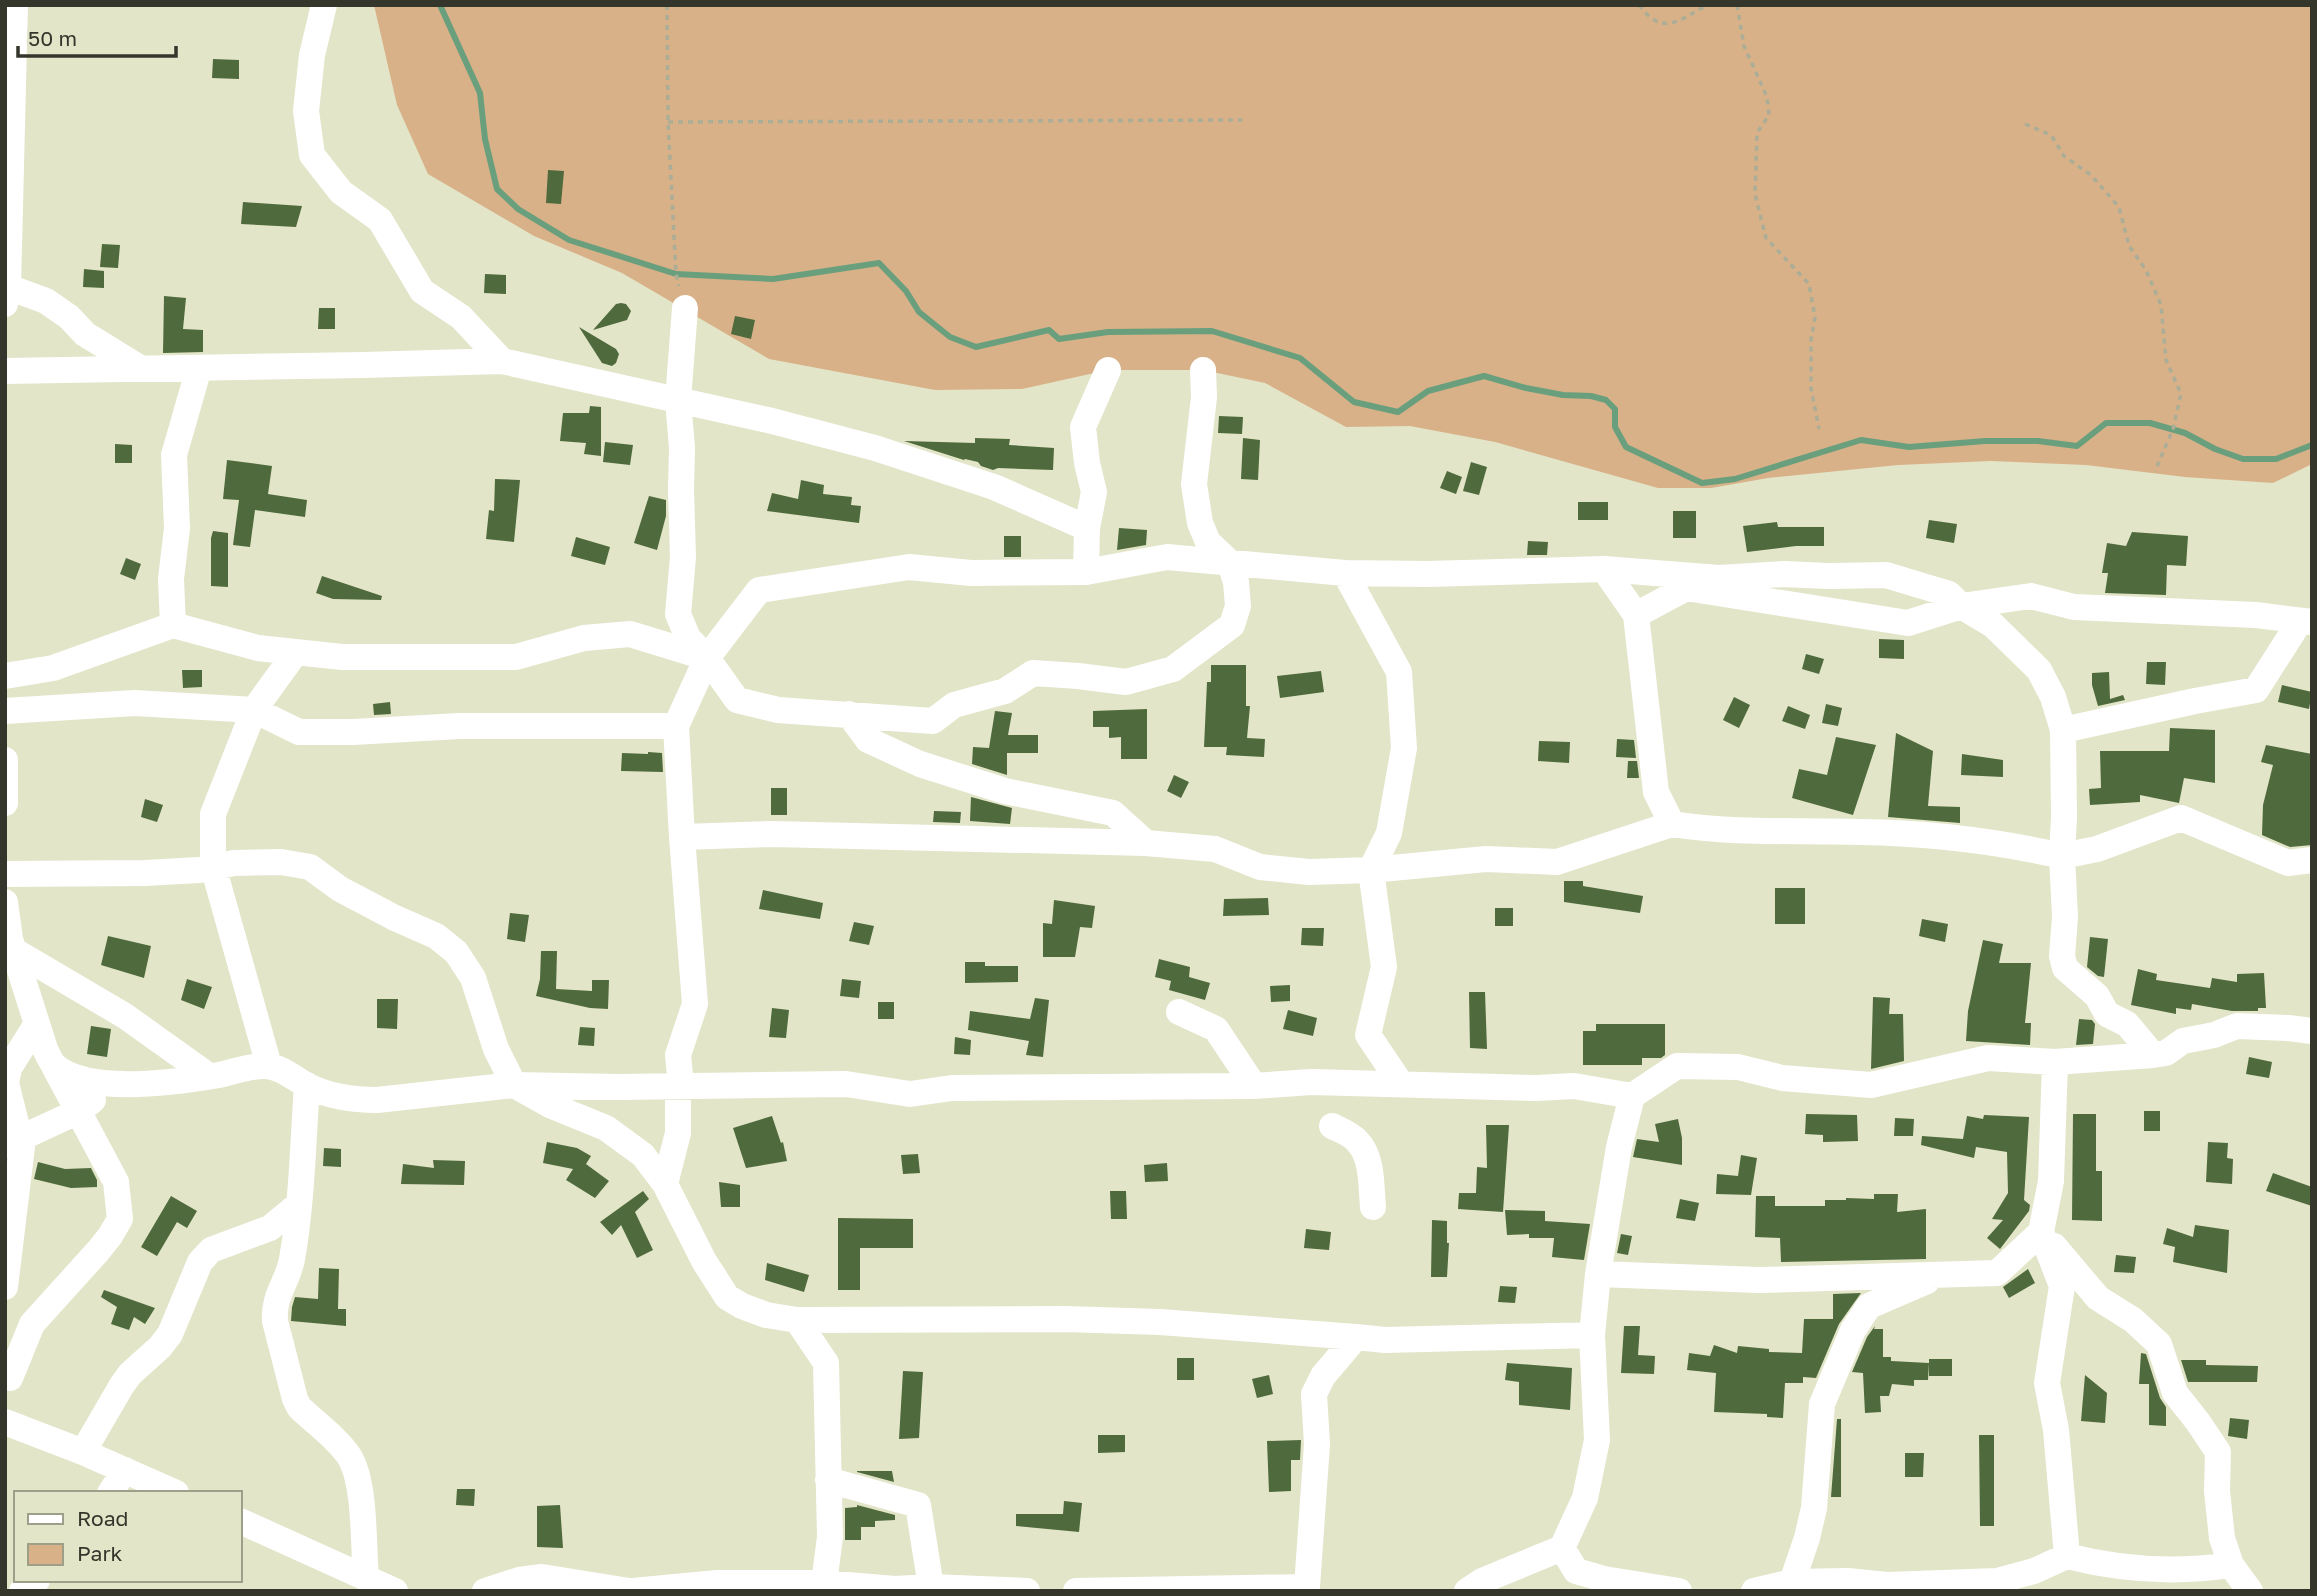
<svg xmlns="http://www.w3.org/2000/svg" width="2317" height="1596" font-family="'Golos Text',sans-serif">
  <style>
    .green { fill: #d8b188 }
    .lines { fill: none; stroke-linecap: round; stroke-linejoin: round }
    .stream { stroke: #6a9f7d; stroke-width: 6 }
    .building { fill: #4f6a3c }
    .path { stroke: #abad96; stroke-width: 3.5; stroke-dasharray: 5 5; stroke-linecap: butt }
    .minor { stroke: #fff; stroke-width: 26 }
  </style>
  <rect width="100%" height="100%" fill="#e2e5c8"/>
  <path class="green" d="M374,5H2312V464L2273,483L2185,477L2086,465L1991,461L1898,465L1768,478L1711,488H1658L1495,442L1410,426L1346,427L1265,383L1203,370H1108L1022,389L935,390L769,359L622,273L534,236L428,174L397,105Z"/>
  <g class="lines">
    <path class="stream" d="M440,5L480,93L485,139L497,189L518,209L569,240L676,274L773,279L879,263L906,291L919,312L950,337L976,347L1049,330L1059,339L1108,332L1212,331L1300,358L1354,402L1398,412L1428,391L1484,376L1526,388L1563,395L1591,396L1606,400L1615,409V427L1626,447L1702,483L1735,479L1861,440L1909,447L1985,441H2038L2077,446L2106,423H2150L2185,433L2215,449L2243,459H2276L2312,445"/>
  </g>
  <path class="building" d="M213,59L239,60V79L212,78Z
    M548,170L564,171L561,204L546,203Z
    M243,202L302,206L296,227L241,224Z
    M102,244L120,245L118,268L100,267Z
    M84,269L104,271V288L83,287Z
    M485,274L506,275V294L484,293Z
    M164,296L186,298L183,329L203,330V352L163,353Z
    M621,303L626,304L631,311L627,320L593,330L616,304Z
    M319,308H335V329H318Z
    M735,316L755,320L751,339L731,334Z
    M579,327L616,349L619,354L616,363L612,366L602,363Z
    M590,406L601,407V456L584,454L586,443L560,441L563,413H589Z
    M1219,416L1243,417L1242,434L1218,433Z
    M975,438L1010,439L1009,445L1054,448L1053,470L998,468L993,470L981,466L978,462L965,459L964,460L904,441L975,443Z
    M1243,438L1260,440L1258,480L1241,479Z
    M605,442L633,445L630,465L603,462Z
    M115,444L132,445V463H115Z
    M227,460L272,466L268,494L307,500L305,517L255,510L250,547L233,545L239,500L223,499Z
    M1471,462L1487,467L1479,495L1463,491Z
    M1447,471L1462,477L1456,494L1440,488Z
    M495,479L520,480L514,542L486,539L489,510L494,511Z
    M801,480L824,485L823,494L852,497L851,505L861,506L859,523L767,511L772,493L798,499Z
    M649,496L666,500V516L657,550L634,543Z
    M1578,502H1608V520H1578Z
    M1673,511H1696V538H1673Z
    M1929,520L1957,524L1954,543L1926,538Z
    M1777,522L1778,527H1824V546H1796L1747,552L1743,526Z
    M1119,528L1147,530L1146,545L1117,550Z
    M213,531L228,533V587L211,586V538Z
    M2132,532L2188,536L2186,566L2167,565L2166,595L2105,593L2108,573H2102L2107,543L2126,546Z
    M1004,536H1021V557H1004Z
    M576,537L610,547L605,565L571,556Z
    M1528,541L1548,542L1547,555H1527Z
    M126,558L141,564L135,580L120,574Z
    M322,576L382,596L381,600L333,599L316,593Z
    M1879,639L1904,640V659L1879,658Z
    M1806,654L1824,659L1819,674L1802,669Z
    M2147,662H2166L2165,685L2146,684Z
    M1211,665H1246V706H1250L1247,738L1265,739L1264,757L1226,755L1227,747H1204L1207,682H1211Z
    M182,670H202V687L183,688Z
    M1321,671L1324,692L1280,698L1277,676Z
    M2109,672L2110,699L2123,695L2125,700L2098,706L2092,685V673Z
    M2282,685L2312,692L2309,709L2278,702Z
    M1734,697L1750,705L1739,728L1723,720Z
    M390,702L391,714L374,715L373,704Z
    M1826,704L1842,708L1838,726L1822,723Z
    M1788,706L1810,715L1805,729L1782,721Z
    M1147,709V759H1121V737L1109,738V727H1093V711Z
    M995,711L1012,713L1008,735H1038V753H1007V775L972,764L973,747L989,748Z
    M2170,728L2215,730V783L2184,778L2179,803L2140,795V802L2090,805L2089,789L2101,788L2100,751H2169Z
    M1896,733L1933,751L1928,806L1960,807V823L1888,817Z
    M1836,737L1876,745L1853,815L1792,798L1799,769L1827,775Z
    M1617,739L1634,740L1636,758L1616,757Z
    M1539,741L1570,742L1569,763L1538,761Z
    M2266,745L2312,754V845L2290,847L2262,835L2263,805L2273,765L2261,762Z
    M648,752L662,753L663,772L621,771L622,753L648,754Z
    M1962,754L2003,760V777L1961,775Z
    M1628,761H1637L1639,778H1627Z
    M1174,775L1189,782L1181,798L1167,791Z
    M771,788H787V815H771Z
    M971,797L1012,808L1010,824L970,821Z
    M145,799L163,805L157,822L141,817Z
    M934,811L961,812L960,823L933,822Z
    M1564,881H1583V886L1643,896L1640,913L1564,902Z
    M1775,888H1805V924H1775Z
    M763,890L823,903L820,919L759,909Z
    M1268,898L1269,915L1223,916L1224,899Z
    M1054,900L1095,906L1092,928L1080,927L1075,957H1043V923L1052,924Z
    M1495,908H1513V926H1495Z
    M510,913L529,915L525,942L507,939Z
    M1922,919L1948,924L1945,942L1919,936Z
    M854,922L874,926L869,945L849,941Z
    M1302,928H1324L1323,946L1301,945Z
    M108,936L151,946L144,978L101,965Z
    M2090,937L2108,939L2104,977L2098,976L2087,967Z
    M1983,940L2003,944L1999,963H2031L2025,1023H2031L2030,1045L1966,1041L1968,1011Z
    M541,951H557L556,989L592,991V980H609L608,1009L590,1008L536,996L540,979Z
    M1159,959L1190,967L1189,977L1210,983L1205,1000L1169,990L1171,981L1155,977Z
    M965,962H985V966H1018V982L965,983Z
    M2138,969L2157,974L2156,980L2210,988L2212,978L2237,982V974L2264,973L2266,1008H2258V1011H2232L2192,1004L2191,1010L2176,1008V1014L2131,1005Z
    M187,979L212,987L204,1009L181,1000Z
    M842,979L861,981L859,998L840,996Z
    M1290,985V1001L1271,1002L1270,986Z
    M1469,992H1485L1487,1049L1470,1048Z
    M1873,997L1890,998L1889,1014H1903L1904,1061L1871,1069Z
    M1035,998L1049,1000L1043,1057L1026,1055L1029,1041L968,1030L970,1011L1030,1019Z
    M377,999H398L397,1029L377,1028Z
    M878,1002H894V1019H878Z
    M772,1008L789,1010L786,1038L769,1037Z
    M1288,1010L1317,1018L1313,1036L1283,1029Z
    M2079,1019L2092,1020L2095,1024L2093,1044L2076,1045Z
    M1596,1024H1665V1055L1661,1058H1642V1065H1583V1031H1596Z
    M91,1026L111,1029L107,1057L87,1054Z
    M580,1027L595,1028L594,1046L578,1045Z
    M955,1037L971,1040L970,1055L954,1054Z
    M2249,1057L2272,1062L2269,1078L2246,1074Z
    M2144,1111H2160V1131H2144Z
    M1806,1114L1857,1115L1858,1141L1823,1142V1135L1805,1134Z
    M2073,1114H2096V1171H2102V1221L2072,1220Z
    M1984,1115L2029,1117L2024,1200L2030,1205L2029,1211L2000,1249L1987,1238L2003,1220L1992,1219L2008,1193L2007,1152L1976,1147L1974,1158L1921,1145L1922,1136L1963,1139L1967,1116L1983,1119Z
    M772,1116L781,1143L783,1142L787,1161L746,1168L733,1128Z
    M1895,1118L1914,1119L1913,1136H1894Z
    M1678,1119L1682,1138V1165L1633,1157L1637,1139L1659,1142L1655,1124Z
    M1486,1125H1509L1503,1212L1458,1209L1459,1193H1476L1477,1167L1487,1168Z
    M547,1142L577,1148L591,1156L586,1164L609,1181L595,1198L566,1180L573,1169L543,1163Z
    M2208,1142L2228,1143L2227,1158L2233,1159L2232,1184L2206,1182Z
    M324,1148L341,1149V1167L323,1166Z
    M918,1154L920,1173L903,1174L901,1155Z
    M1741,1155L1757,1158L1751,1195L1716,1194L1717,1174L1738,1176Z
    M433,1160L465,1161L464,1185L401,1184L403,1164L434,1168Z
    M38,1162L65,1169L91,1168L97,1180V1187L71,1188L34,1179Z
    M1167,1163L1168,1181L1145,1182L1144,1165Z
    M2273,1173L2312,1187V1206L2266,1191Z
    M719,1182L740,1185V1207H721Z
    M643,1191L649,1199L635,1212L653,1250L637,1258L621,1225L612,1235L600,1222Z
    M1110,1191H1126L1127,1219H1111Z
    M1874,1194H1898L1897,1212L1926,1209V1259L1781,1262L1780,1238L1755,1237L1756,1196H1775V1206H1825V1200H1846V1198L1874,1199Z
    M171,1196L197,1211L187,1228L177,1222L157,1256L141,1247Z
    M1680,1199L1699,1203L1695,1221L1676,1218Z
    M1505,1210L1545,1211V1221L1590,1224L1584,1260L1552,1257L1554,1238H1529V1234L1507,1235Z
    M838,1218L913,1219V1248H860V1290H838Z
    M1432,1220L1447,1221V1243H1449L1447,1277H1431Z
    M2195,1225L2229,1230L2227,1273L2173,1262L2175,1247L2163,1244L2167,1228L2193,1237Z
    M1306,1229L1331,1232L1329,1250L1304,1248Z
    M1621,1234L1632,1236L1628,1255L1617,1253Z
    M2116,1255L2136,1257L2134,1273L2114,1272Z
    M767,1263L809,1275L804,1292L765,1280Z
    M319,1268L339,1269L338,1309H346V1326L291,1321L292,1307L295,1297L318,1299Z
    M2028,1269L2035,1283L2009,1298L2003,1287Z
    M1500,1286L1517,1287L1515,1303L1498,1302Z
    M104,1290L155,1308L145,1324L134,1317L129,1330L111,1324L117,1307L101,1297Z
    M1861,1293L1839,1324L1816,1378L1803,1377V1383H1785L1783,1418L1767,1417V1414L1714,1412L1716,1373L1687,1370L1689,1353L1710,1356L1714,1345L1737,1353L1738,1346L1769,1349V1352L1802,1353L1804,1319H1833V1294Z
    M1624,1326H1640L1638,1355L1655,1356L1654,1374L1621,1373Z
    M1875,1326L1874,1329H1883V1357H1891V1361L1929,1363L1928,1380H1914V1386L1892,1384L1889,1396H1880L1881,1412L1865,1413L1863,1373L1852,1372L1867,1337Z
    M2141,1353L2146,1354L2160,1398L2166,1407V1426L2149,1425V1384H2139Z
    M1177,1358H1194V1380H1177Z
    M1929,1359H1952V1376H1929Z
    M2181,1360H2206V1365L2258,1366L2257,1382H2188Z
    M1507,1363L1572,1368L1570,1410L1519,1405V1382L1505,1380Z
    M903,1371L923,1372L919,1438L899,1439Z
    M1269,1375L1273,1394L1257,1398L1252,1379Z
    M2085,1375L2107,1393L2105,1423L2081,1421Z
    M2230,1418L2249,1420L2247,1439L2228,1436Z
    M1837,1419H1841V1497H1831Z
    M1098,1435H1125V1452L1098,1453Z
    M1979,1435H1994V1526H1980Z
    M1301,1440L1300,1460H1291V1491L1269,1492L1267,1441Z
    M1905,1453H1924L1923,1477H1905Z
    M857,1471H892L894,1482L857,1472Z
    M457,1489H475L474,1506L456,1505Z
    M1064,1501L1082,1503L1079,1532L1016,1526V1514H1063Z
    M560,1505L563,1548L537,1547V1506Z
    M857,1505L895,1515V1520L875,1521V1527H861V1540H845V1508L857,1507Z"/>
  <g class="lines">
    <path class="path" d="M667,5L668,122L676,274L679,286
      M1639,5C1663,37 1678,21 1707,5
      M1737,5L1744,46L1767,97L1769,115L1757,133L1755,194L1766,238L1809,284L1815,317L1811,340V388L1819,429
      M668,122L1242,120
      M2025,124L2051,135L2064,156L2091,175L2119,207L2129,246L2146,270L2161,305L2166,360L2181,394L2173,429L2155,471"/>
    <path class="minor" d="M324,5L312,55L306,111L312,155L341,192L380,220L422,291L461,317L502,361
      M8,287L46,301L69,317L85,334L140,368
      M5,304L8,287L15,5
      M685,308L678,400L682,448L681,489L683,557L678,614L688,638L707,658L737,700L778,710L933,721L954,705L1005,691L1033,673L1078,676L1126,682L1173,669L1232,625L1238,606L1236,582L1230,563L1208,542L1200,523L1194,484L1204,397L1203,370
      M199,368L174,455L177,528L171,579L173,625L258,648L342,657H516L584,638L630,634L705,657
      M5,371L363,365L502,361L772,421L875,448L994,487L1087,528L1086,572
      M1087,528L1094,492L1087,463L1083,427L1108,370
      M1604,569L1636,615L1656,792L1672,824C1734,834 1797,830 1860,832C1928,833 1996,841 2062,856L2065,917L2062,956L2065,968L2097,996L2107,1014L2127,1024L2153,1055
      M1345,573L1399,672L1404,748L1389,833L1371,870L1384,967L1368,1035L1401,1084
      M1636,615L1686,588L1908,623L1961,606L1993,625L2039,670L2053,697L2063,730L2064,817L2062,856L2097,849L2181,818L2288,863L2312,860
      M5,676L53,668L173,625
      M5,711L135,703L254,710L299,732H353L459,726H676
      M849,714L868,740L920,764L1005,791L1113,813L1146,843L1215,849L1260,867L1309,872L1371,870L1486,859L1557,862L1672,824
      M2063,730L2195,701L2256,690L2300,621
      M5,760V803
      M682,837L773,834L1146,843
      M5,874L145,873L199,870L234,863L281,862L310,867L340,889L395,918L436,936L456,952L473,978L496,1049L514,1085L552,1106L606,1128L643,1155L665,1184L704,1261L727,1297L742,1306L766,1315L797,1320L1065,1319L1160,1322L1356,1337
      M5,902L10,939L45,1049C48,1055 51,1063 56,1067C90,1095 179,1082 219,1075C234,1072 251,1065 266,1066C283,1067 295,1080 310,1087C331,1097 354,1100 377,1100L514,1085L619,1087L846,1084L910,1094L952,1088L1254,1086L1311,1082L1536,1088L1574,1086L1632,1096
      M13,950L125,1016L209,1076
      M1179,1012L1216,1029L1254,1086
      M269,1066L213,866V814L254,710L296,652
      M307,1085C303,1143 302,1202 292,1259C288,1282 273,1295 275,1321L295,1399L299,1407C315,1423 336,1437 349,1456C366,1483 363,1545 366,1578
      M1332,1126C1340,1130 1351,1134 1357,1141C1373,1157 1371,1186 1373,1207
      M6,1145L79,1111L93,1100
      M665,1184L678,1133V1090L681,1086L678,1055L695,1004L682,837L676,726L707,658L759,590L909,567L971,573L1086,572L1167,557L1345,573L1427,574L1604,569L1719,578L1784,574L1828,576L1886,575L1949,594L1961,606L2031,596L2074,607L2256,615L2312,622
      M2054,1246L2098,1298L2133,1320L2159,1344L2175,1393L2198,1422L2218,1452L2217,1491L2222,1538L2231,1565L2250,1591
      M1598,1274L1619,1147L1632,1096L1677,1066L1738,1067L1782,1078L1871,1085L1988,1058L2055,1062
      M5,1287L22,1147L6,1083L9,1068L36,1025
      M797,1320L826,1363L830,1537L823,1591
      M10,1378L32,1324L98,1251L110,1236L120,1219L116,1182L54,1066
      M5,1422L83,1452L176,1493
      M83,1452L122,1385L130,1374L160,1347L170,1334L200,1262L211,1250L270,1228L299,1204
      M828,1480L918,1505L931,1587
      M110,1493L125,1470
      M240,1521L395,1591
      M1562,1548L1576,1571L1604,1579L1679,1591
      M2067,1556C2121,1570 2176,1573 2231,1565
      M1792,1582L1848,1581L1887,1585L1997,1581L2034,1571L2067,1556L2056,1430L2047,1383L2062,1286L2041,1232
      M22,1591L37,1580
      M485,1591L519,1580L542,1577L629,1591
      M633,1591L717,1583H824L895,1589L931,1587L1027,1591
      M1076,1591L1307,1587L1317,1444L1314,1394L1323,1376L1356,1337L1385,1340L1592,1335L1598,1274L1759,1280L1997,1273L2041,1232L2051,1181L2055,1062L2153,1055L2166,1053L2183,1041L2214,1035L2237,1026L2288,1028L2312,1031
      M1467,1591L1482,1581L1562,1548L1585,1498L1597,1440L1592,1335
      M1754,1591L1792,1582L1807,1538L1814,1508L1822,1404L1853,1330L1869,1306L1927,1281"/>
  </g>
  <rect width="2317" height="1596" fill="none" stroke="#35362b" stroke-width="14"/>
  <rect x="14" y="1491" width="228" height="91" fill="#e2e5c8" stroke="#9d9f89" stroke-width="2"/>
  <rect x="28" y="1514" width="35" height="10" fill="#ffffff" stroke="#9d9f89" stroke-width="2"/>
  <text x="77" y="1526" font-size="21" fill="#35362b">Road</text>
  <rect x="28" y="1544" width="35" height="21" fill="#d8b188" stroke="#9d9f89" stroke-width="2"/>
  <text x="77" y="1561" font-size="21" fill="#35362b">Park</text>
  <path d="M18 46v10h158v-10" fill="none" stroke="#35362b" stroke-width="3.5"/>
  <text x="28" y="46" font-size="21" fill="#35362b" stroke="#e2e5c8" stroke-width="5" paint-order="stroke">50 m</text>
</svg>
